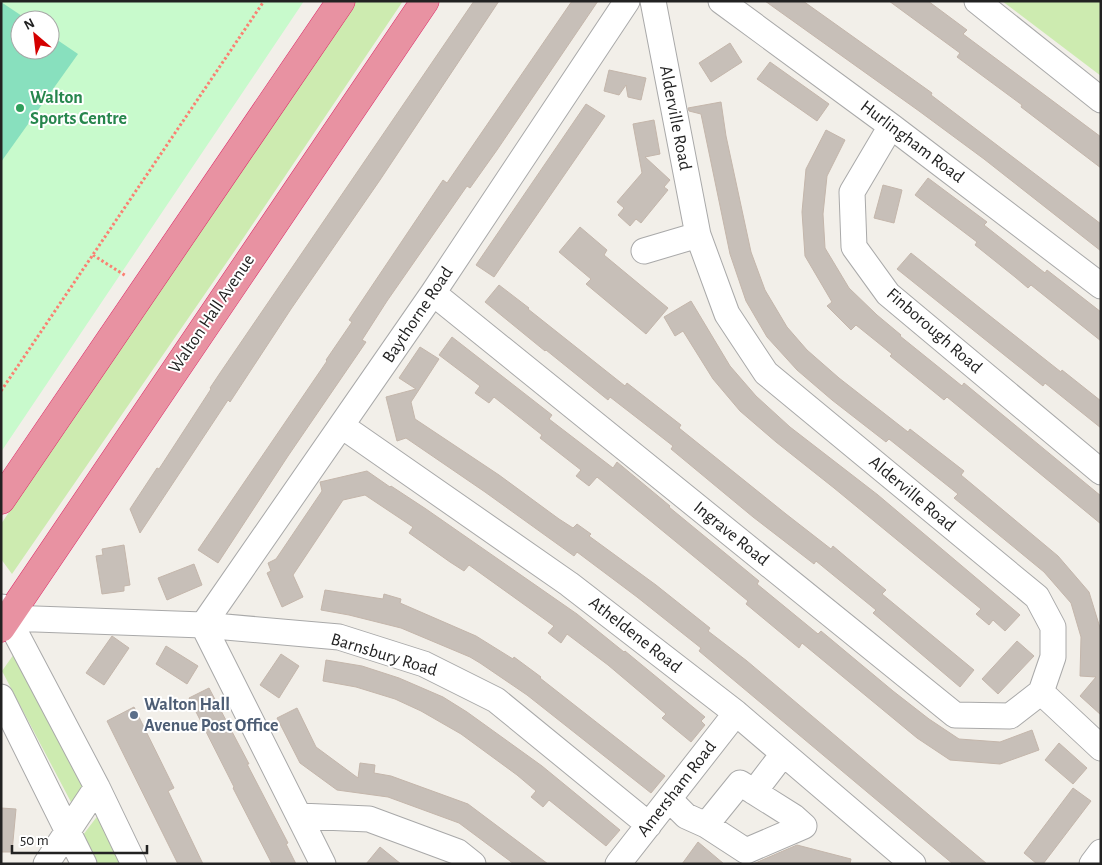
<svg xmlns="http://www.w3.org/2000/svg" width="1102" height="865" font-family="'Alegreya Sans',sans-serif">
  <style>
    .grass { fill: #cdebb0 }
    .park { fill: #c8facc; fill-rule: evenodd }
    .pitch { fill: #88e0be }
    .building { fill: #c7bfb8; stroke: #c4b6ab }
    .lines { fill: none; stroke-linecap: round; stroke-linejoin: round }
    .minor-casing { stroke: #a9a9a9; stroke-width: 27 }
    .highway-casing { stroke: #dc2a67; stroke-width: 29 }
    .path { stroke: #fa8072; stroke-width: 3; stroke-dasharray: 2.5 2.5; stroke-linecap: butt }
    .minor { stroke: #fff; stroke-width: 25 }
    .highway { stroke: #e892a2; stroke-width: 28 }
    .leisure-dot { fill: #2e9e5b; stroke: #fff; stroke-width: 2 }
    .service-dot { fill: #5c6f8a; stroke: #fff; stroke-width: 2 }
    .labels { text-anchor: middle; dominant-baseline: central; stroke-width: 4; stroke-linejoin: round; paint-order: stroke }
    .leisure-label { font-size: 18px; font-weight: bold; fill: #27864d; stroke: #fff; text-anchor: start }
    .street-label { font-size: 18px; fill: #222; stroke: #fff }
    .service-label { font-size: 18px; font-weight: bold; fill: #4e5e75; stroke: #fff; text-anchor: start }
  </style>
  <rect width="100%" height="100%" fill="#f2efe9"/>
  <path class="grass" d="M356,1H403L238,246L12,574L1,559V524Z
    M1002,1H1101V76Z
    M14,654L87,785L72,804L2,671Z
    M99,814L123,864H97L83,835Z"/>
  <path class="park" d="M1,1H304L1,452ZM20,20H50V50H20Z"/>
  <path class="pitch" d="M1,2L28,20H20V50H50V35L78,54L1,162Z"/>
  <path class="building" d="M474,1H499L380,180L291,309L230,402L228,400L140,533L130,509L157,468L159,469L211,389L210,388L220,373Z
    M572,1H598L497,150L470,188L467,186L387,301L362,340L366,342L288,456L218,563L198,550L327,361L326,360L352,322L349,320L443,180L447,183Z
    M765,1H803L932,93L931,95L1101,224V251L984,159L919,111Z
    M889,1H928L967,30L963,34L1101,137V168L1021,107L1022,105L957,57L960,53Z
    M730,43L742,62L711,82L699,63Z
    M770,62L829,104L817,121L757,79Z
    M609,70L646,78L641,100L628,97L626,85L619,95L604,91Z
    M721,102L726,136L751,252L765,290L787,327L807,350L839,378L908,432L910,429L964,471L961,475L1058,556L1089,592L1101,631V715L1080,696L1096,677L1080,676L1081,637L1071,603L1044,572L954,498L958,494L889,439L886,442L832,400L797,370L767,337L746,301L730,254L701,114L689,111L688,108Z
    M586,104L605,116L494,277L476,265Z
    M654,120L660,154L645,157L670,180L664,187L668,190L641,223L636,219L630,226L618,215L624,208L617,202L642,173L633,124Z
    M826,130L845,140L827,176L823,214L825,248L849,288L877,315L901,335L900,336L962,386L964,383L1101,496V524L947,397L944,400L890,356L892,354L856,325L851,330L827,306L832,302L805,256L802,212L806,169Z
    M928,178L987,222L984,225L1045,273L1047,270L1101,312V341L1031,285L1028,288L1015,277L975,245L977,242L915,195Z
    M883,185L902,190L894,223L874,218Z
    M580,227L607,250L604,255L668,308L646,334L586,284L591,279L559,252Z
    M911,253L985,312L1061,372L1062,370L1101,401V428L1045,383L1043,386L897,269Z
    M499,285L529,308L528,309L625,386L627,383L681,425L679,428L786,514L831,549L833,546L846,557L886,590L882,594L974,670L960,687L873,613L876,610L827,570L816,561L814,564L753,517L671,449L673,446L641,421L610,397L608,400L546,350L545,351L485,302Z
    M691,301L730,366L756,396L790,427L878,495L1020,615L1005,631L993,620L989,625L976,614L981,609L834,488L776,442L740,411L713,379L683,331L675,336L664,317Z
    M452,337L552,415L549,419L613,468L617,462L670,506L669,507L759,581L757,584L818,634L821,631L893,691L929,719L959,739L1000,742L1032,730L1039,750L1000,764L950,760L917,738L802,643L799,648L746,604L748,601L597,477L589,486L576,476L581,470L540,438L542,435L494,397L489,403L475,393L480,386L439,355Z
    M420,347L439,359L411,402L415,419L499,475L559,519L573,528L577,524L591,534L589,536L656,585L710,628L708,631L747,661L987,864H953L699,651L701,648L637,597L577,552L574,556L485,492L406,438L397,441L386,397L416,389L399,378Z
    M367,471L390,487L391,486L426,509L577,614L624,652L625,651L705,717L701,721L705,725L691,742L662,718L666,714L608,665L567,634L561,643L548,633L554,626L469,565L464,571L450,562L409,533L413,527L365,495L343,500L293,575L303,597L282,607L267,573L271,571L268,563L276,559L322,491L320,482Z
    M124,545L130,585L124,586V591L102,594L96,556L103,555L102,549Z
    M194,564L202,585L167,600L158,578Z
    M325,590L383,599L384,594L401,599L400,603L476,636L513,659L514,657L541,677L540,678L665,776L651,793L527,695L480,663L470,657L401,628L349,615L321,610Z
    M112,636L129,648L104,685L86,673Z
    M1017,641L1034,656L998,694L982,679Z
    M166,646L198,666L187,684L156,664Z
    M281,654L299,666L279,698L260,685Z
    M326,660L362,666L399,678L443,697L467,712L542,766L620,830L606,846L549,800L543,807L531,797L536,791L517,775L461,734L421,711L395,699L356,687L323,681Z
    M209,688L249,764H247L288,843L286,844L296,864H272L233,788L234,787L189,698Z
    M134,707L174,788L168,791L203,864H178L107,721Z
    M297,708L316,747L358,778L360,763L375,765L374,773L391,776L468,804L548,864H514L459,823L388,797L337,790L300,763L277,718Z
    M1059,743L1087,768L1073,784L1045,760Z
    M1073,788L1091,801L1043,864H1037L1024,853Z
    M1,808L16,809L12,852H1Z
    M698,842L724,864H682Z
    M797,845L851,859L850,864H753Z
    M380,847L401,864H366Z"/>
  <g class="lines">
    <g class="minor-casing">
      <path id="minor" d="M653,1L698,235L727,314L766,373L1037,597L1053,627V657L1041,692
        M721,1L891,126L1101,286
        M977,1L1101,100
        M891,126L852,192L854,247L888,294L1101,472
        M644,251L698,235
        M433,293L955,715L1010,716L1041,692
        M342,426L569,584L736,713L913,864
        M2,607L97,787L134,864
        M8,618L203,625L339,637L424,664L496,700L649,825
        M1041,692L1101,748
        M1,697L84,864
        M754,792L783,754
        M669,799L686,816L706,825L740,783L794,817L804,826L746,851L706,825
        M299,816L369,819L458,852L473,864
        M46,864L97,787
        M323,864L203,625L433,293L627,1
        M618,864L736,713
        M1092,864L1101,852"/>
    </g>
    <g class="highway-casing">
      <path id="highway" d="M1,500L341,1
        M1,628L425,1"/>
    </g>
    <path class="path" d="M93,255L126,276
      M1,391L264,1"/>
    <use href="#minor" class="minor"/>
    <use href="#highway" class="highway"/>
  </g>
  <circle class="leisure-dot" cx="20" cy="108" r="5"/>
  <circle class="service-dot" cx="134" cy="715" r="5"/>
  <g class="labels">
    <g class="leisure-label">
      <text x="30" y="98">Walton<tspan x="30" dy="21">Sports Centre</tspan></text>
    </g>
    <g class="street-label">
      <text transform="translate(675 118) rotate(79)">Alderville Road</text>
      <text transform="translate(912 142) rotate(37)">Hurlingham Road</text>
      <text transform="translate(212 314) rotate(-56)">Walton Hall Avenue</text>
      <text transform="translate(418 315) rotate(-56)">Baythorne Road</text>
      <text transform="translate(934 331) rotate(41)">Finborough Road</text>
      <text transform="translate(912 494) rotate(40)">Alderville Road</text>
      <text transform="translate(731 534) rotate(39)">Ingrave Road</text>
      <text transform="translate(635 635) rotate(38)">Atheldene Road</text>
      <text transform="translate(384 655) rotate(17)">Barnsbury Road</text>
      <text transform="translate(677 789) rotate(-52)">Amersham Road</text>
    </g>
    <g class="service-label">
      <text x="144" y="705">Walton Hall<tspan x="144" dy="21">Avenue Post Office</tspan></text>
    </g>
  </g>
  <rect width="1102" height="865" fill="none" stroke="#222222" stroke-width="5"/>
  <g transform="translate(35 35) rotate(332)"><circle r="24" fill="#ffffff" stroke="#a7a7a7"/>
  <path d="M0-4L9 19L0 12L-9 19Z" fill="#d40000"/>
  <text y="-8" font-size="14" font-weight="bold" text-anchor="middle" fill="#222222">N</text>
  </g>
  <path d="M12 845v8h135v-8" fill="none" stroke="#222222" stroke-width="2.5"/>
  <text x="20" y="845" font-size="15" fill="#222222" stroke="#ffffff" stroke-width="4" paint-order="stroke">50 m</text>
</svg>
